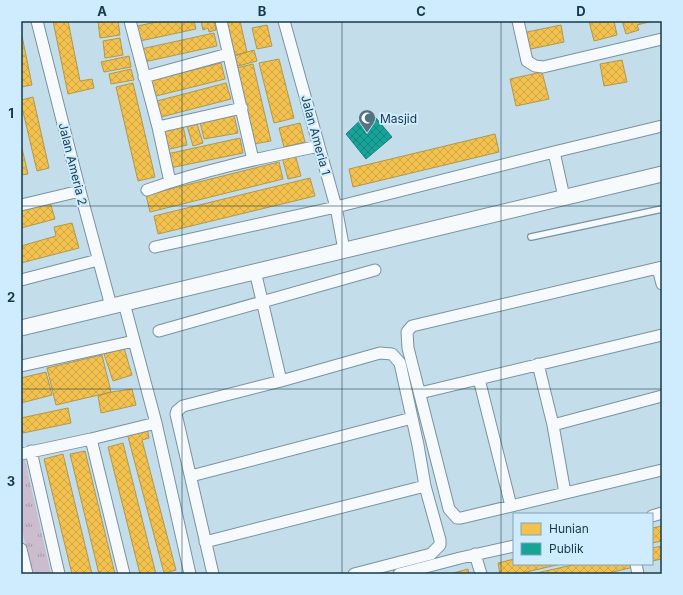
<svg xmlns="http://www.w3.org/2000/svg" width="683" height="595" font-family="Inter,sans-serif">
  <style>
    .grass { fill: url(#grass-tufts) }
    .homes { fill: url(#homes-cross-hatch); stroke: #b0984d }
    .public { fill: url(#public-cross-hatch); stroke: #178381 }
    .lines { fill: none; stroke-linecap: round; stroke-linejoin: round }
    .lane-casing { stroke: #7b929f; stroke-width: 8 }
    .street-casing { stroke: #7b929f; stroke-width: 13 }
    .secondary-casing { stroke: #7b929f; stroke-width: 17 }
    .lane { stroke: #f6fafc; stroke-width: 5.5 }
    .street { stroke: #f6fafc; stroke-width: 11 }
    .secondary { stroke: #f6fafc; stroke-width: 15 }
    .grid { fill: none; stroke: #16384a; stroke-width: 1; stroke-opacity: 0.55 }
    .labels { text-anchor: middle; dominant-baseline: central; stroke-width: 4; stroke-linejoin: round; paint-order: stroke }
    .poi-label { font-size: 12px; fill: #16384a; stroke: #ceecfe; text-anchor: start }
    .street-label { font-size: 12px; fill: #16384a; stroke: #ceecfe }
    .neatline { fill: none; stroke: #16384a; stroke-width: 1.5 }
    .grid-label { font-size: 13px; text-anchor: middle; font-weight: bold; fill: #16384a }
  </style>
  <defs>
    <pattern id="grass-tufts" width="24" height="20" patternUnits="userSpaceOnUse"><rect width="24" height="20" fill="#cbbdcd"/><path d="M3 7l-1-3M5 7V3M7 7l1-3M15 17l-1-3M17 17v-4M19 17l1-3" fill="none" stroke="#a49ba8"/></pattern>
    <pattern id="homes-cross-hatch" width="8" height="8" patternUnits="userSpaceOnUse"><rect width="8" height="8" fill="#f2c14e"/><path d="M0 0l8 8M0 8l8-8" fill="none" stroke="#cfa746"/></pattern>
    <pattern id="public-cross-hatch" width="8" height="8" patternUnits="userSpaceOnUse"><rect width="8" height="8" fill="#17a398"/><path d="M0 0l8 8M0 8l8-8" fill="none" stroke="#14867e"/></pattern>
  </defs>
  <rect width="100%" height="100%" fill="#c4ddeb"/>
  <path class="grass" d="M24,456L51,574H32L21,525V457Z"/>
  <path class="homes" d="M53,21H68L80,81L92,79L94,88L68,94Z
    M98,21H118L120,35L100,38Z
    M162,21H194L196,29L140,41L137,26Z
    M201,21H214L216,30L209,32L208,28L203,30Z
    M226,21H240L247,52L235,55Z
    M589,21H614L617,35L594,41Z
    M622,21H653L637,25L639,30L626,34Z
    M267,25L272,46L257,49L252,28Z
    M561,25L564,42L526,50L522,33Z
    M21,31L32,85L21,87Z
    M214,33L217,46L144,62L141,49Z
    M120,38L123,55L105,58L103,41Z
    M254,50L257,61L234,67L231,57Z
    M129,56L131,67L104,72L101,62Z
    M279,59L294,118L274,123L259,63Z
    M622,60L627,82L604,86L600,64Z
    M221,63L225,79L152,97L148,81Z
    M253,64L271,141L254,144L236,68Z
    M131,69L134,80L111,84L109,74Z
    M542,72L549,99L516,106L510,79Z
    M133,83L155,177L138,181L116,87Z
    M226,83L231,99L161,117L157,101Z
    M33,97L49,168L37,171L21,103V100Z
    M234,115L238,133L204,139L200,122Z
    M300,123L305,142L284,147L279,128Z
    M197,124L203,143L193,146L187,126Z
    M183,126L187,145L166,150L161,131Z
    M495,134L499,152L353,187L349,169Z
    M240,138L243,153L170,168L167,154Z
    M21,144L28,174L21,175Z
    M295,154L301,176L288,179L282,157Z
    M279,162L283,179L150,212L146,195Z
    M310,178L315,196L158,234L154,216Z
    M50,202L55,219L21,228V210Z
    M72,223L79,248L21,263V246L56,236L54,227Z
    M124,348L132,375L113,381L104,354Z
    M102,355L111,392L56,405L47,368Z
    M46,372L52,395L21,403V378Z
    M132,389L136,405L101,413L98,396L111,392Z
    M68,408L71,423L23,433L21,418Z
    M147,428L149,438L142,440L176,570L164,573L127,433Z
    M123,443L156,574H140L108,447Z
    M85,451L115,574H99L70,454Z
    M63,454L92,574H72L44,459Z
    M662,526V541L652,543V528Z
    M662,546V559L652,561V548Z
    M514,559V564H561L518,574H500L498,563Z
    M577,564H633L634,567L604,574H532Z
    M468,569L469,574H450Z"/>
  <path class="public" d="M370,111L392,137L366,159L346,134Z"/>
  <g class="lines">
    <g class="lane-casing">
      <path id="lane" d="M531,237L662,209"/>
    </g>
    <g class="street-casing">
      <path id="street" d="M37,21L80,191L111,306
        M130,21L158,127L170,182
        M221,21L253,160
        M284,21L336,207L344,250
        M518,21L527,61L535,66L543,67L662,39
        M144,77L228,54
        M158,127L242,108
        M147,190C203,170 261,158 319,146
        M564,197L554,152L662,126
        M21,205L80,191
        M155,247L336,207L554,152
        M662,267L412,326L407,332L408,348L449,509L457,518H461L662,470
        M658,268L662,284
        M255,271L281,381L380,353L392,354L400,363L418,445L425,486L440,540V545L431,554L354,574
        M21,280L98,260
        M124,303L156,423L190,574
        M159,331L375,270
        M538,364L553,425L565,493
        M21,366L134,341
        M479,379L511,506
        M420,393L662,335
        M553,425L662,396
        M91,439L124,574
        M31,451L59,574
        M21,454L91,439L156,423
        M191,476L412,418
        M652,516L662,513
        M205,542L425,486
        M21,549L27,574
        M475,554L481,574
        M636,564L638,574
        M213,574L176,414L177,411L183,406L281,381
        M399,574L460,558L514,546"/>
    </g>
    <g class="secondary-casing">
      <path id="secondary" d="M21,328L662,174"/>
    </g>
    <use href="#lane" class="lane"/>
    <use href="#street" class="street"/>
    <use href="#secondary" class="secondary"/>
  </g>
  <path class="grid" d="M182,21V574M342,21V574M501,21V574M21,206H662M21,389H662"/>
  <defs>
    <g id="mosque-pin" transform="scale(0.9)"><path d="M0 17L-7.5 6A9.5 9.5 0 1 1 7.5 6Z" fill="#537282" stroke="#ceecfe"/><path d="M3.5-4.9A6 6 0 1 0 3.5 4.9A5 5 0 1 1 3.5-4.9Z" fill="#fff"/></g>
  </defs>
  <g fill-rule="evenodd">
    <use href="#mosque-pin" x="367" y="118"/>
  </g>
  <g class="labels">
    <g class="poi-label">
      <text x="380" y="118">Masjid</text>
    </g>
    <g class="street-label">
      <text transform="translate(316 135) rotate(75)">Jalan Ameria 1</text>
      <text transform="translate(73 164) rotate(76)">Jalan Ameria 2</text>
    </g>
  </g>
  <rect width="683" height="595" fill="none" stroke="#ceecfe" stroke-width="44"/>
  <rect x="513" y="513" width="140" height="52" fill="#ceecfe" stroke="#84a4b6"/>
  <rect x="521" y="523" width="20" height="12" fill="#f2c14e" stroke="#84a4b6"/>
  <text x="549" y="533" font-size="12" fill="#16384a">Hunian</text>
  <rect x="521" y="543" width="20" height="12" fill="#17a398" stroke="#84a4b6"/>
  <text x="549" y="553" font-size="12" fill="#16384a">Publik</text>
  <rect x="22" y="22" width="639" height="551" class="neatline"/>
  <g class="grid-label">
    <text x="102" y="16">A</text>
    <text x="262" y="16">B</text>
    <text x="421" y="16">C</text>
    <text x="581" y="16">D</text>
    <text x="11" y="118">1</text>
    <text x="11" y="302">2</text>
    <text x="11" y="486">3</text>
  </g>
</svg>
